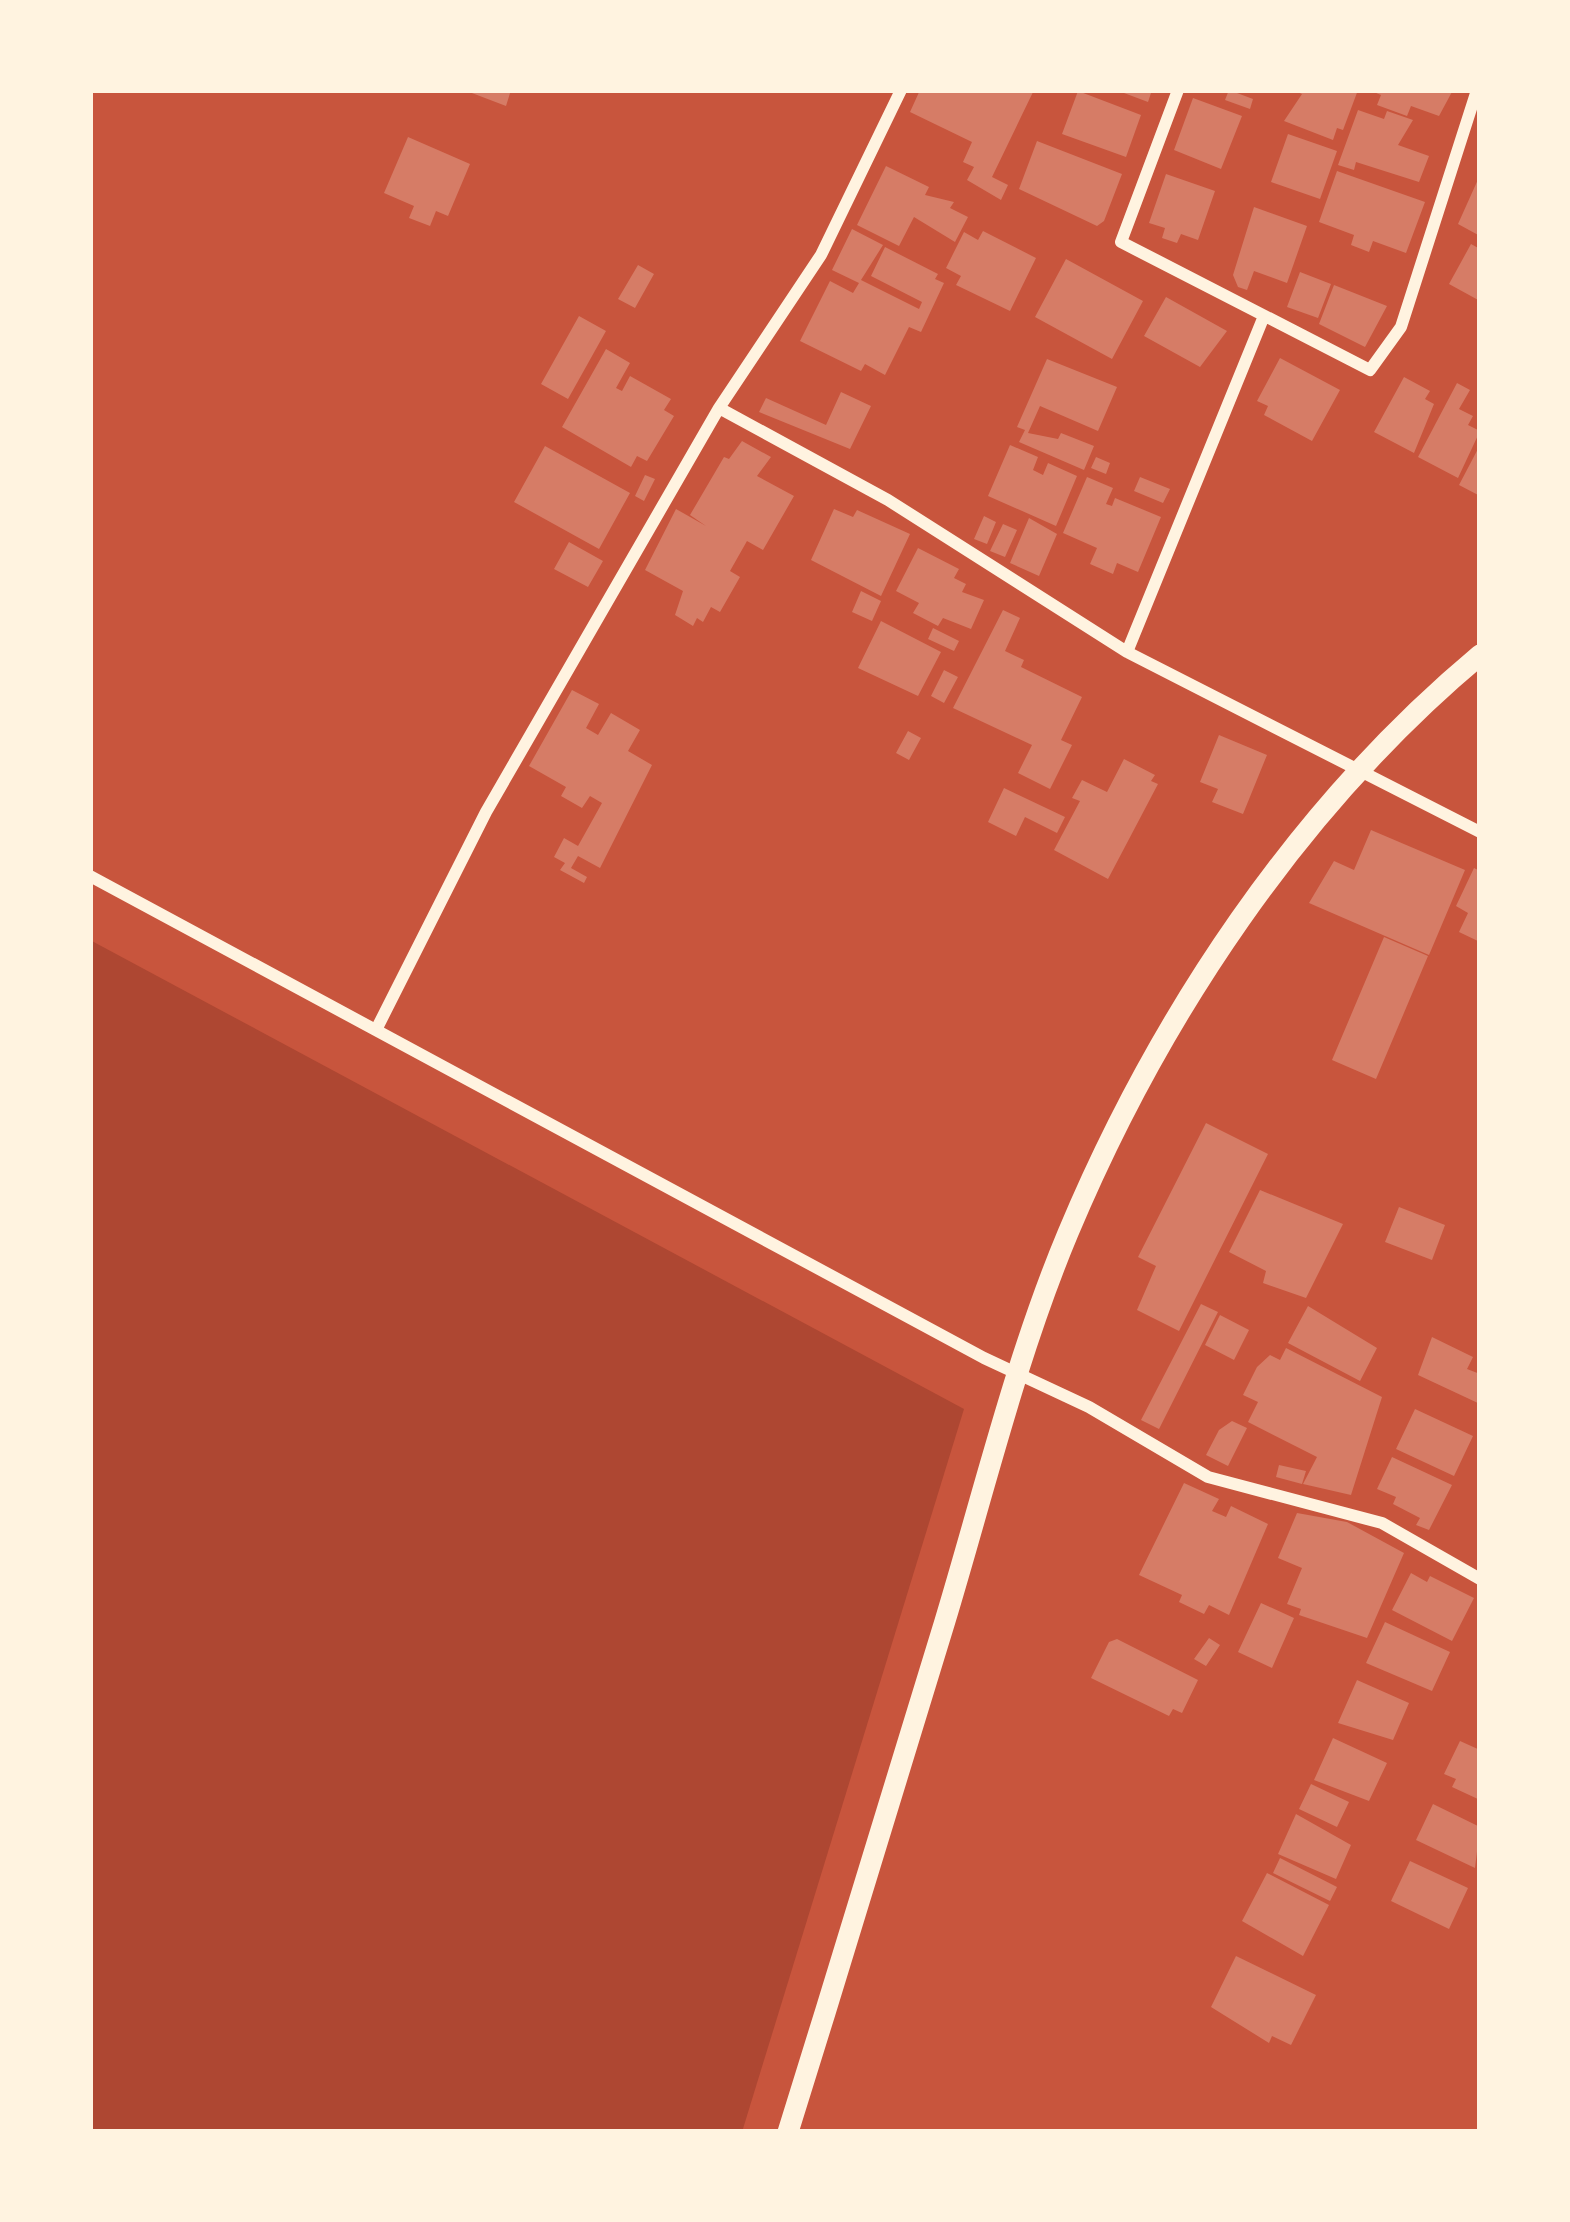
<svg xmlns="http://www.w3.org/2000/svg" width="1570" height="2222" font-family="'Noto Sans',sans-serif">
  <style>
    .green { fill: #ae4732 }
    .building { fill: #d67c66 }
    .lines { fill: none; stroke-linecap: round; stroke-linejoin: round }
    .minor { stroke: #fff3e0; stroke-width: 12 }
    .tertiary { stroke: #fff3e0; stroke-width: 21 }
  </style>
  <rect width="100%" height="100%" fill="#c8553d"/>
  <path class="green" d="M90,940L964,1409L742,2132H90Z"/>
  <path class="building" d="M464,90H511L506,106Z
    M920,90H1034L992,177L1008,185L1001,200L967,180L974,167L963,162L972,142L910,112Z
    M1116,90H1152L1148,102Z
    M1229,90L1253,99L1250,109L1225,100Z
    M1293,90H1358L1343,130L1337,128L1333,140L1284,121L1302,94Z
    M1369,90H1453L1439,116L1411,106L1407,116L1377,105L1381,95Z
    M1078,91L1141,115L1126,157L1062,134Z
    M1193,98L1242,116L1221,169L1174,150Z
    M1358,110L1384,119L1387,111L1413,120L1398,145L1429,156L1419,182L1356,162L1354,170L1338,165Z
    M1288,134L1337,151L1320,199L1271,182Z
    M408,137L470,164L448,216L436,211L430,226L409,218L414,206L384,193Z
    M1037,141L1122,174L1104,221L1097,226L1019,189Z
    M886,166L929,187L925,195L954,202L950,208L968,217L955,242L914,217L899,246L857,225Z
    M1337,171L1425,202L1406,253L1373,241L1369,252L1351,245L1354,235L1319,222Z
    M1166,174L1215,191L1198,240L1181,234L1177,243L1162,238L1165,228L1149,223Z
    M1480,175V236L1458,224Z
    M1254,207L1307,226L1287,283L1254,271L1247,290L1238,287L1233,275Z
    M852,229L883,245L861,280L919,309L922,302L871,276L885,247L938,274L935,279L944,283L921,332L909,327L885,375L865,364L861,371L800,341L830,281L853,293L859,283L832,270Z
    M983,231L1036,258L1010,311L956,285L961,276L946,268L964,232L978,240Z
    M1471,244L1480,249V301L1449,284Z
    M1066,259L1143,301L1112,359L1035,317Z
    M638,265L654,274L635,308L618,299Z
    M1300,272L1331,284L1318,318L1287,307Z
    M1334,285L1387,306L1365,347L1319,324Z
    M1166,297L1227,331L1200,367L1144,336Z
    M579,316L606,331L568,399L541,384Z
    M606,349L630,363L616,388L622,391L630,376L671,399L664,410L674,416L647,461L637,456L631,467L562,427Z
    M1280,358L1340,390L1312,441L1264,415L1268,406L1257,401Z
    M1047,359L1117,387L1098,431L1040,406L1028,433L1058,439L1061,433L1094,446L1084,470L1019,442L1025,430L1017,427Z
    M1404,377L1430,391L1425,399L1434,404L1414,453L1374,432Z
    M1457,383L1470,390L1459,409L1473,416L1468,425L1480,431L1458,478L1418,457Z
    M841,392L871,406L850,449L759,412L766,398L826,425Z
    M742,441L771,457L757,476L794,496L763,550L747,541L730,571L740,577L720,612L711,607L703,622L697,618L693,626L675,615L683,591L645,570L676,509L706,526L690,515L724,457L729,459Z
    M1010,445L1038,457L1033,470L1043,475L1048,463L1077,476L1056,526L988,496Z
    M1480,445V496L1459,485Z
    M545,446L630,493L599,549L514,502Z
    M1096,457L1110,463L1106,474L1091,468Z
    M645,475L655,479L644,501L635,496Z
    M1087,477L1113,488L1106,504L1112,506L1115,498L1161,517L1138,572L1117,563L1113,574L1090,564L1097,548L1063,533Z
    M1140,477L1170,489L1163,503L1134,491Z
    M834,509L853,517L857,510L910,534L881,596L811,560Z
    M984,516L996,522L987,544L974,539Z
    M1029,518L1057,534L1039,576L1010,563Z
    M1003,524L1017,530L1005,557L990,551Z
    M569,542L603,561L588,587L554,569Z
    M918,548L959,569L954,578L966,584L962,592L984,600L971,629L943,618L938,626L913,613L919,603L896,591Z
    M861,591L881,601L872,621L852,612Z
    M1003,610L1020,618L1005,651L1024,660L1021,667L1082,697L1061,740L1072,745L1050,789L1018,773L1032,745L953,708Z
    M881,621L941,652L918,696L858,668Z
    M933,628L959,641L954,651L928,639Z
    M944,670L958,677L944,703L931,696Z
    M572,690L599,704L586,728L598,735L611,713L640,730L628,751L652,765L600,868L578,856L571,868L587,877L584,883L560,870L565,863L554,857L564,838L578,846L602,803L590,796L582,808L561,796L566,787L529,766Z
    M908,731L921,738L909,760L896,753Z
    M1219,735L1267,755L1243,814L1212,802L1218,789L1200,782Z
    M1124,759L1155,775L1151,781L1158,784L1108,879L1054,850L1080,801L1072,798L1082,780L1107,792Z
    M1004,788L1065,817L1057,833L1025,817L1016,836L988,822Z
    M1371,830L1465,870L1429,955L1309,903L1334,861L1354,870Z
    M1474,868L1480,871V942L1459,932L1468,913L1456,906Z
    M1384,937L1428,956L1376,1079L1332,1060Z
    M1206,1123L1268,1154L1179,1331L1137,1310L1156,1266L1138,1257Z
    M1260,1190L1343,1224L1306,1298L1263,1283L1266,1271L1229,1252Z
    M1399,1207L1445,1225L1432,1260L1385,1242Z
    M1201,1304L1218,1312L1159,1429L1141,1420Z
    M1308,1306L1377,1348L1360,1381L1288,1343Z
    M1220,1315L1249,1330L1234,1360L1205,1345Z
    M1432,1337L1473,1357L1467,1369L1480,1374V1404L1418,1375Z
    M1286,1348L1382,1397L1351,1495L1303,1484L1317,1457L1248,1422L1258,1402L1243,1395L1257,1367L1270,1355L1280,1360Z
    M1415,1409L1473,1436L1454,1476L1396,1449Z
    M1232,1421L1247,1428L1228,1466L1206,1455L1219,1430Z
    M1392,1457L1452,1485L1429,1530L1416,1525L1420,1518L1393,1504L1396,1497L1377,1489Z
    M1279,1465L1306,1471L1302,1484L1276,1477Z
    M1184,1483L1219,1499L1212,1511L1226,1517L1231,1506L1268,1524L1229,1615L1209,1605L1204,1614L1179,1602L1182,1595L1139,1575Z
    M1297,1513L1347,1522L1404,1553L1367,1638L1299,1615L1301,1609L1287,1604L1302,1568L1278,1558Z
    M1411,1573L1427,1582L1430,1576L1474,1598L1452,1641L1392,1610Z
    M1261,1603L1294,1618L1272,1668L1238,1652Z
    M1385,1622L1450,1652L1432,1691L1366,1663Z
    M1209,1638L1220,1645L1206,1666L1194,1659Z
    M1117,1639L1198,1680L1182,1713L1173,1709L1169,1716L1091,1678L1109,1642Z
    M1357,1680L1409,1703L1393,1740L1338,1723Z
    M1333,1738L1387,1763L1369,1801L1314,1780Z
    M1460,1741L1480,1750V1800L1452,1787L1456,1779L1444,1774Z
    M1311,1784L1349,1802L1337,1827L1299,1809Z
    M1433,1804L1480,1827L1475,1868L1416,1840Z
    M1296,1814L1351,1845L1336,1879L1278,1854Z
    M1280,1858L1337,1887L1330,1901L1273,1873Z
    M1410,1861L1468,1888L1449,1929L1391,1901Z
    M1267,1873L1329,1905L1303,1956L1242,1921Z
    M1236,1956L1316,1995L1291,2045L1272,2036L1269,2043L1211,2007Z"/>
  <g class="lines">
    <path class="minor" d="M1178,90L1121,242L1370,370L1401,327L1477,90
      M719,408L888,500L1127,652L1480,832
      M1127,652L1264,316
      M90,876L984,1358L1089,1407L1208,1477L1382,1523L1480,1579
      M376,1030L486,812L719,408L821,255L901,90"/>
    <path class="tertiary" d="M788,2132C841,1962 893,1792 945,1621C984,1492 1016,1357 1068,1233C1159,1016 1298,807 1480,655"/>
  </g>
  <rect width="1570" height="2222" fill="none" stroke="#fff3e0" stroke-width="186"/>
</svg>
